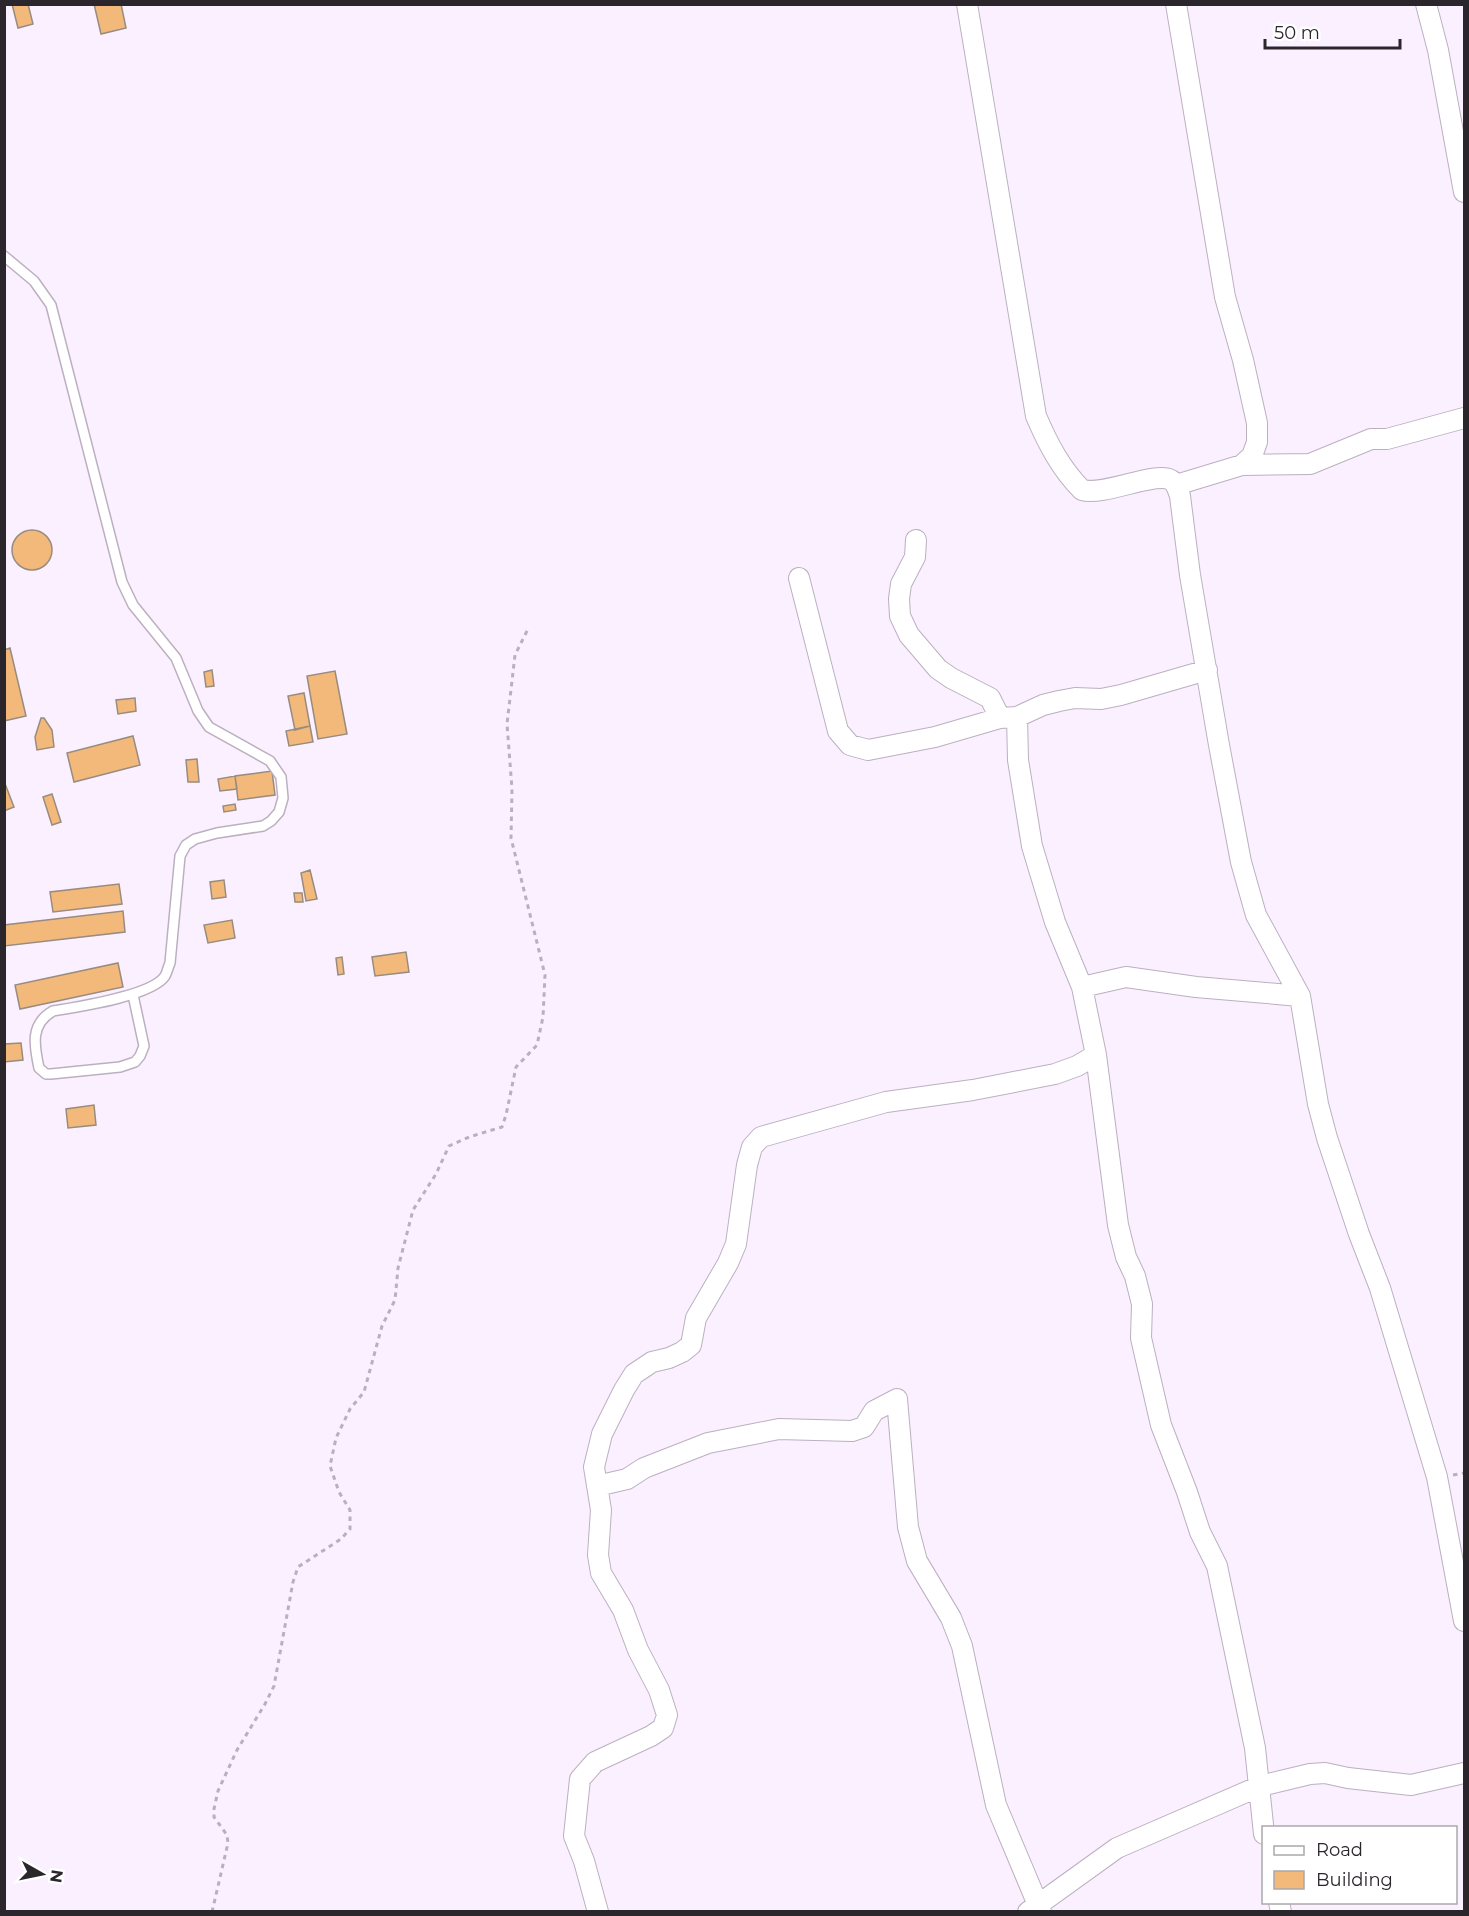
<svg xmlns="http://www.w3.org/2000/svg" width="1469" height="1916" font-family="Montserrat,sans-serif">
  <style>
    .building { fill: #f3b97b; stroke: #988b7f; stroke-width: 1.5 }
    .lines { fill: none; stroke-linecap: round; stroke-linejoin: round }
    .service-casing { stroke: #bcb0bf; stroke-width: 12 }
    .minor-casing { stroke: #bcb0bf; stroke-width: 22 }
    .path { stroke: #bab0bd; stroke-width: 3; stroke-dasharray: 4.5 4.5; stroke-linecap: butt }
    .service { stroke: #fff; stroke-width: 9 }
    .minor { stroke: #fff; stroke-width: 20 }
  </style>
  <rect width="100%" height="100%" fill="#fbf0ff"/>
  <path class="building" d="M12,4H28L33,24L18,28Z
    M94,4H121L126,28L101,34Z
    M12 550a20 20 0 1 1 40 0a20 20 0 1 1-40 0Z
    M10,648L26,716L4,721V650Z
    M212,670L214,686L206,687L204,672Z
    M335,671L347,734L318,739L307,676Z
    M304,693L310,726L295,730L288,696Z
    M135,698L136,711L118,714L116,700Z
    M41,718H44L52,730L54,747L37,750L35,737Z
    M310,726L313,742L289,746L286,731Z
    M133,736L140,765L74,782L67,753Z
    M197,759L199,782H188L186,760Z
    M272,771L275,795L238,800L235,776Z
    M235,776L237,789L220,791L218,779Z
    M4,781L14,807L4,811Z
    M52,794L61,822L52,825L43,797Z
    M235,804L236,810L224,812L223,806Z
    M310,870L317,899L306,901L301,873Z
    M224,880L226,897L212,899L210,882Z
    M119,884L122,904L53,912L50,892Z
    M294,893H302L303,902H295Z
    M123,911L125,932L4,946V925Z
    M232,920L235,938L208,943L204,925Z
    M406,952L409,972L375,976L372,957Z
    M342,957L344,974L338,975L336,958Z
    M118,963L123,987L20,1009L15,985Z
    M21,1043L23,1060L4,1062V1044Z
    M94,1105L96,1125L68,1128L66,1109Z"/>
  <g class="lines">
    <g class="service-casing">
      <path id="service" d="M4,256L34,281L51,305L122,582L133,605L176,658L198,711L209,727L270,761L281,777L283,798L279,812L271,821L263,826L217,833L195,839L186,845L180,856L170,963C168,967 167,973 165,976C152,996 77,1007 53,1011C30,1024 34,1045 39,1068L46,1074H51L120,1067L135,1062L140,1056L144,1046L133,995"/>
    </g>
    <g class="minor-casing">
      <path id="minor" d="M967,4L1036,416C1048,444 1061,469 1082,490C1105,496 1155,471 1171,480C1176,483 1178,490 1180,496L1190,575L1219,745L1241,862L1256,915L1300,996L1318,1104L1327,1138L1359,1234L1380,1288L1437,1477L1464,1621
        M1426,4L1438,50L1464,192
        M1242,465L1310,464L1371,439H1387L1464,418
        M1176,485L1242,465L1252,456L1257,442V423L1243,360L1225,297L1176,4
        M916,540L915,557L901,584L899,599L900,616L909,635L938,669L951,678L990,698L1000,718
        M799,578L838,731L850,745L868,750L935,737L1000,718L1017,717L1043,705L1059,701L1075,698L1101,699L1121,695L1207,670
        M1017,717L1018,760L1032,846L1055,922L1082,987L1096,1055L1118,1225L1126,1257L1135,1276L1142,1304L1141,1338L1161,1425L1187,1492L1200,1532L1217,1566L1255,1748L1264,1834
        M1082,987L1126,977L1196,987L1300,996
        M597,1486L627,1479L644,1468L708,1443L779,1429L852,1431L864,1427L874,1411L897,1399L908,1527L917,1561L951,1618L962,1646L996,1805L1041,1912
        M1279,1902L1281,1912
        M598,1912L584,1861L574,1836L580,1779L595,1762L651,1736L663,1728L667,1715L659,1690L638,1650L623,1610L601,1573L598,1555L601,1510L594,1467L602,1434L624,1390L634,1374L652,1362L669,1358L682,1352L691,1345L696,1318L728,1263L736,1244L747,1165L752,1147L761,1137L886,1102L973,1090L1055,1074L1077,1066L1096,1055
        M1028,1912L1117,1848L1260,1786L1310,1774L1325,1773L1348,1778L1411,1785L1464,1773"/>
    </g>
    <path class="path" d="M1453,1475L1464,1473
      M212,1912L228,1843L227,1835L214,1817V1809L218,1791L237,1750L265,1704L274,1686L293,1582L298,1567L341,1539L350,1529V1510L339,1492L330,1466L336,1438L350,1409L364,1392L382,1326L395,1300L398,1268L413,1210L436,1174L449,1146L469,1137L502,1127L506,1115L516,1067L537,1045L543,1017L545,975L511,838L512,789L507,724L515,655L528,629"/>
    <use href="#service" class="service"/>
    <use href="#minor" class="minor"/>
  </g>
  <rect width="1469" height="1916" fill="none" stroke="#2b262c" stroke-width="12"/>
  <rect x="1262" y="1826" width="195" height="78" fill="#ffffff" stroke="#aaa8ab" stroke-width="1.5"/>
  <rect x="1274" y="1846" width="30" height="9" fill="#ffffff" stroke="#aaa8ab" stroke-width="1.5"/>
  <text x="1316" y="1856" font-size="18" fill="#2b262c">Road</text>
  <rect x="1274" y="1871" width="30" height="18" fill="#f3b97b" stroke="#aaa8ab" stroke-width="1.5"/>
  <text x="1316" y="1886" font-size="18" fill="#2b262c">Building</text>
  <g transform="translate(42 1874) rotate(99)" stroke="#ffffff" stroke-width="4.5" paint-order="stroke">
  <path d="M0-4.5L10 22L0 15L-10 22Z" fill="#2b262c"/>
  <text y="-9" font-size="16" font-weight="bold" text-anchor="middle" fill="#2b262c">N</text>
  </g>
  <path d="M1265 39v9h135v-9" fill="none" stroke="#2b262c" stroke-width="3"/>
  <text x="1274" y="39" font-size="18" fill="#2b262c" stroke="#ffffff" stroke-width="4.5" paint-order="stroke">50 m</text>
</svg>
